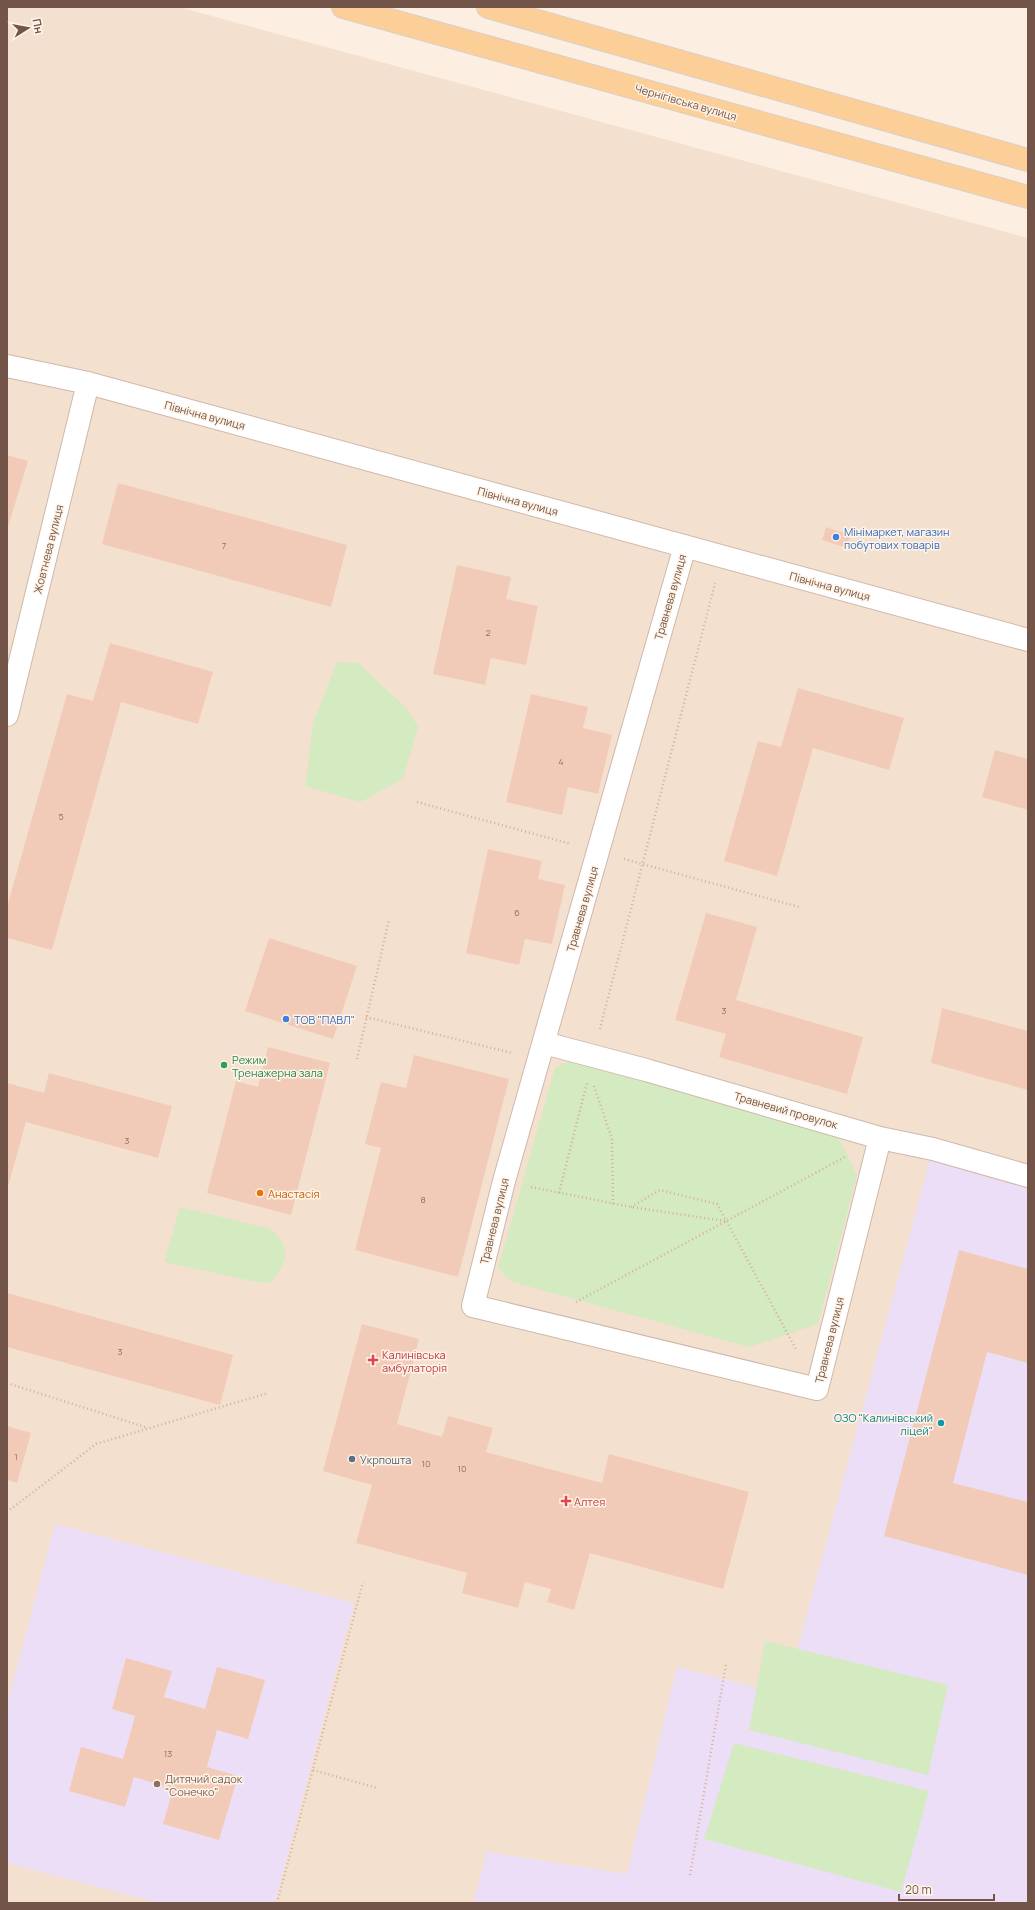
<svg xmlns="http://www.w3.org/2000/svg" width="1035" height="1910" font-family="Manrope,sans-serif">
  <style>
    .residential { fill: #f4e0cf }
    .education { fill: #eddef8 }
    .green { fill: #d4eac0 }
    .building { fill: #f2cbb8 }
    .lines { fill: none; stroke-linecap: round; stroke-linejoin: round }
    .street-casing { stroke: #cfb8ab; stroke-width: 24 }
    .primary-casing { stroke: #d8cfcc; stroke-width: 24 }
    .path { stroke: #d6ae9c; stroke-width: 2.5; stroke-dasharray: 1 3; stroke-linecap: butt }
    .street { stroke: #fff; stroke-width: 22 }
    .primary { stroke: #fccf98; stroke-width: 22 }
    .shop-dot { fill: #3f7fe0; stroke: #fff4e7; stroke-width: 1.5 }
    .leisure-dot { fill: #2e9e5b; stroke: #fff4e7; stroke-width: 1.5 }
    .food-dot { fill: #e8710a; stroke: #fff4e7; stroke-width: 1.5 }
    .health-dot { fill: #e0444e; stroke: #fff4e7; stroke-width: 1.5 }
    .culture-dot { fill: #0f9aa8; stroke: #fff4e7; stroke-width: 1.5 }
    .service-dot { fill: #5c6f8a; stroke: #fff4e7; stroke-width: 1.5 }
    .education-dot { fill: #8d6e63; stroke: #fff4e7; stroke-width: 1.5 }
    .labels { text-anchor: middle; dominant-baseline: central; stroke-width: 3; stroke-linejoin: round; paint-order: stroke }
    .number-label { font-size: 9px; fill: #937264 }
    .street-label { font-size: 11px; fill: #735448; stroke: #fff4e7 }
    .shop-label { font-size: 11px; fill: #366cbe; stroke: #fff4e7; text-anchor: start }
    .leisure-label { font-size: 11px; fill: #27864d; stroke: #fff4e7; text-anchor: start }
    .food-label { font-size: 11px; fill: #c56008; stroke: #fff4e7; text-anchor: start }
    .health-label { font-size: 11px; fill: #be3a42; stroke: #fff4e7; text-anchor: start }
    .culture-label { font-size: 11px; fill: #0d838f; stroke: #fff4e7; text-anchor: end }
    .service-label { font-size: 11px; fill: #4e5e75; stroke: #fff4e7; text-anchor: start }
    .education-label { font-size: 11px; fill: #785e54; stroke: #fff4e7; text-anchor: start }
  </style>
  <rect width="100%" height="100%" fill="#fcefe1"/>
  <path class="residential" d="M7,7H179L1028,238V1903H7Z"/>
  <path class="education" d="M933,1149L1028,1176V1903H473L487,1852L627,1874L677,1667L785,1695Z
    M55,1524L354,1603L275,1903H159L7,1863V1705Z"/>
  <path class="green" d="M337,662L358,663L408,710L418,727L403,779L360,802L305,786L313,723Z
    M577,1057L834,1129L857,1175L818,1324L749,1347L512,1282L498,1268L555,1068Z
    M180,1207L270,1229C293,1248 287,1262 270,1283L252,1281L164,1262Z
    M765,1641L948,1685L928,1775L749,1730Z
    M734,1743L929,1791L901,1892L704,1839Z"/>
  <path class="building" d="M7,455L28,461L7,530Z
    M118,483L347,545L331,607L102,544Z
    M826,527L850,535L847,548L822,540Z
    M457,565L511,577L506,599L538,606L526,665L491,658L485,685L433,674Z
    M110,643L213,672L198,724L121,702L52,950L7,938V907L67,694L93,701Z
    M798,688L904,718L889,770L813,748L777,876L724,861L758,741L781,747Z
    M531,694L588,707L583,728L612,735L598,794L568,787L562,815L506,802Z
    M995,750L1028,759V810L982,797Z
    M488,849L542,861L538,879L565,885L552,944L525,939L519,965L466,953Z
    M706,913L757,927L736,1000L863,1037L847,1094L719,1057L726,1034L675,1020Z
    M269,938L357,966L333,1039L245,1011Z
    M942,1008L1028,1031V1090L931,1063Z
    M268,1047L330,1063L291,1215L207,1193L236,1081L258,1087Z
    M414,1055L509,1079L458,1277L355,1250L381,1148L365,1144L381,1082L406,1088Z
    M49,1073L172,1106L158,1158L26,1122L7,1190V1083L44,1093Z
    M959,1250L1028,1269V1363L987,1352L953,1483L1028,1502V1575L884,1536Z
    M7,1293L233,1355L220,1405L7,1347Z
    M362,1324L419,1339L397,1424L442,1437L448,1416L493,1428L486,1452L602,1483L609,1454L749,1492L723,1589L590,1553L574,1610L547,1602L551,1589L525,1582L518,1608L462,1593L467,1573L356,1543L372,1485L323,1471Z
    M7,1426L31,1433L17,1483L7,1480Z
    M126,1658L172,1671L164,1697L205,1709L217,1667L265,1680L248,1739L217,1730L207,1767L238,1776L219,1840L163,1824L173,1789L134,1777L125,1807L69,1791L81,1747L123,1759L135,1716L112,1709Z"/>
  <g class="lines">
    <g class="street-casing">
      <path id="street" d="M7,366L88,383L1028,640
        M685,546L504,1181L473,1306L817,1389L880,1138
        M7,715L88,383
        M544,1043L646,1070L880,1138L933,1149L1028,1176"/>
    </g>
    <g class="primary-casing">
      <path id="primary" d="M343,7L1028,197
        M488,7L1028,160"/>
    </g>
    <path class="path" d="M417,802L571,844
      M624,859L799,907
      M366,1017L512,1053
      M600,1029L715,583
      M357,1059L389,920
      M594,1086L612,1139L613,1204
      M531,1187L631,1207L725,1221
      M559,1193L587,1083
      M631,1207L660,1190L717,1204L797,1351
      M576,1302L845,1157
      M7,1383L148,1428
      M7,1512L96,1444L268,1393
      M313,1770L377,1788
      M690,1875L726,1664
      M277,1903L363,1582"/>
    <use href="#street" class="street"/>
    <use href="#primary" class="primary"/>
  </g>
  <g class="shop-dot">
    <circle cx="836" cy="537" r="4"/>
    <circle cx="286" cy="1019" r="4"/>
  </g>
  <circle class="leisure-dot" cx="224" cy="1065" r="4"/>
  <circle class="food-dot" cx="260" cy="1193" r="4"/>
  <g class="health-dot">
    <path d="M371 1354h4v4h4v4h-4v4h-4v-4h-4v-4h4z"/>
    <path d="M564 1495h4v4h4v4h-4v4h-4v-4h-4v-4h4z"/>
  </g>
  <circle class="culture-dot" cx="941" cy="1423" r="4"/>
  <circle class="service-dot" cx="352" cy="1459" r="4"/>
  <circle class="education-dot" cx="157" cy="1784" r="4"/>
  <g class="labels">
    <g class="number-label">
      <text x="224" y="545">7</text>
      <text x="488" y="632">2</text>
      <text x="561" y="761">4</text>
      <text x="61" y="816">5</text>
      <text x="517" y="912">6</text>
      <text x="724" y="1010">3</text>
      <text x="127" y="1140">3</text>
      <text x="423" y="1199">8</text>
      <text x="120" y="1351">3</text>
      <text x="16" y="1456">1</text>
      <text x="426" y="1463">10</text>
      <text x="462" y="1468">10</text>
      <text x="168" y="1753">13</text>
    </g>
    <g class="street-label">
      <text transform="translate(686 102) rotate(16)">Чернігівська вулиця</text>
      <text transform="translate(205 415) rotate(15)">Північна вулиця</text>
      <text transform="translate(518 501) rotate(15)">Північна вулиця</text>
      <text transform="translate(48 549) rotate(-76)">Жовтнева вулиця</text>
      <text transform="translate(830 586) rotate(15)">Північна вулиця</text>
      <text transform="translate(670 597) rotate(-74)">Травнева вулиця</text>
      <text transform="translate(582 909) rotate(-74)">Травнева вулиця</text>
      <text transform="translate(786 1110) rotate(16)">Травневий провулок</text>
      <text transform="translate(494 1221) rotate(-76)">Травнева вулиця</text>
      <text transform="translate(829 1340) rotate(-76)">Травнева вулиця</text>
    </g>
    <g class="shop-label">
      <text x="844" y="531">Мінімаркет, магазин<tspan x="844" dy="13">побутових товарів</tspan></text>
      <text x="294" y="1019">ТОВ "ПАВЛ"</text>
    </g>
    <g class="leisure-label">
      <text x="232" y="1059">Режим<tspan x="232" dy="13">Тренажерна зала</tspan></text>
    </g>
    <g class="food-label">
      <text x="268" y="1193">Анастасія</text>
    </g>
    <g class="health-label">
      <text x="382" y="1354">Калинівська<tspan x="382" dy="13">амбулаторія</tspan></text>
      <text x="574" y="1501">Алтея</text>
    </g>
    <g class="culture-label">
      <text x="933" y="1417">ОЗО "Калинівський<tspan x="933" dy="13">ліцей"</tspan></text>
    </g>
    <g class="service-label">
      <text x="360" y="1459">Укрпошта</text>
    </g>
    <g class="education-label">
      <text x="165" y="1778">Дитячий садок<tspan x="165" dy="13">"Сонечко"</tspan></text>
    </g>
  </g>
  <rect width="1035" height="1910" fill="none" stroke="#735448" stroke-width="16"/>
  <g transform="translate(28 28) rotate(79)" stroke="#fff4e7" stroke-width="3" paint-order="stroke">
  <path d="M0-3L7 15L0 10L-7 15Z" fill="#735448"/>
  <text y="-6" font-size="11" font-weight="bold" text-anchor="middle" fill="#735448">Пн</text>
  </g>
  <path d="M899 1894v6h95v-6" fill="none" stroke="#735448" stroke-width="2"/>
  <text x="905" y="1894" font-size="12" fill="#735448" stroke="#fff4e7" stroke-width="3" paint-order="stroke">20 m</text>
</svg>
